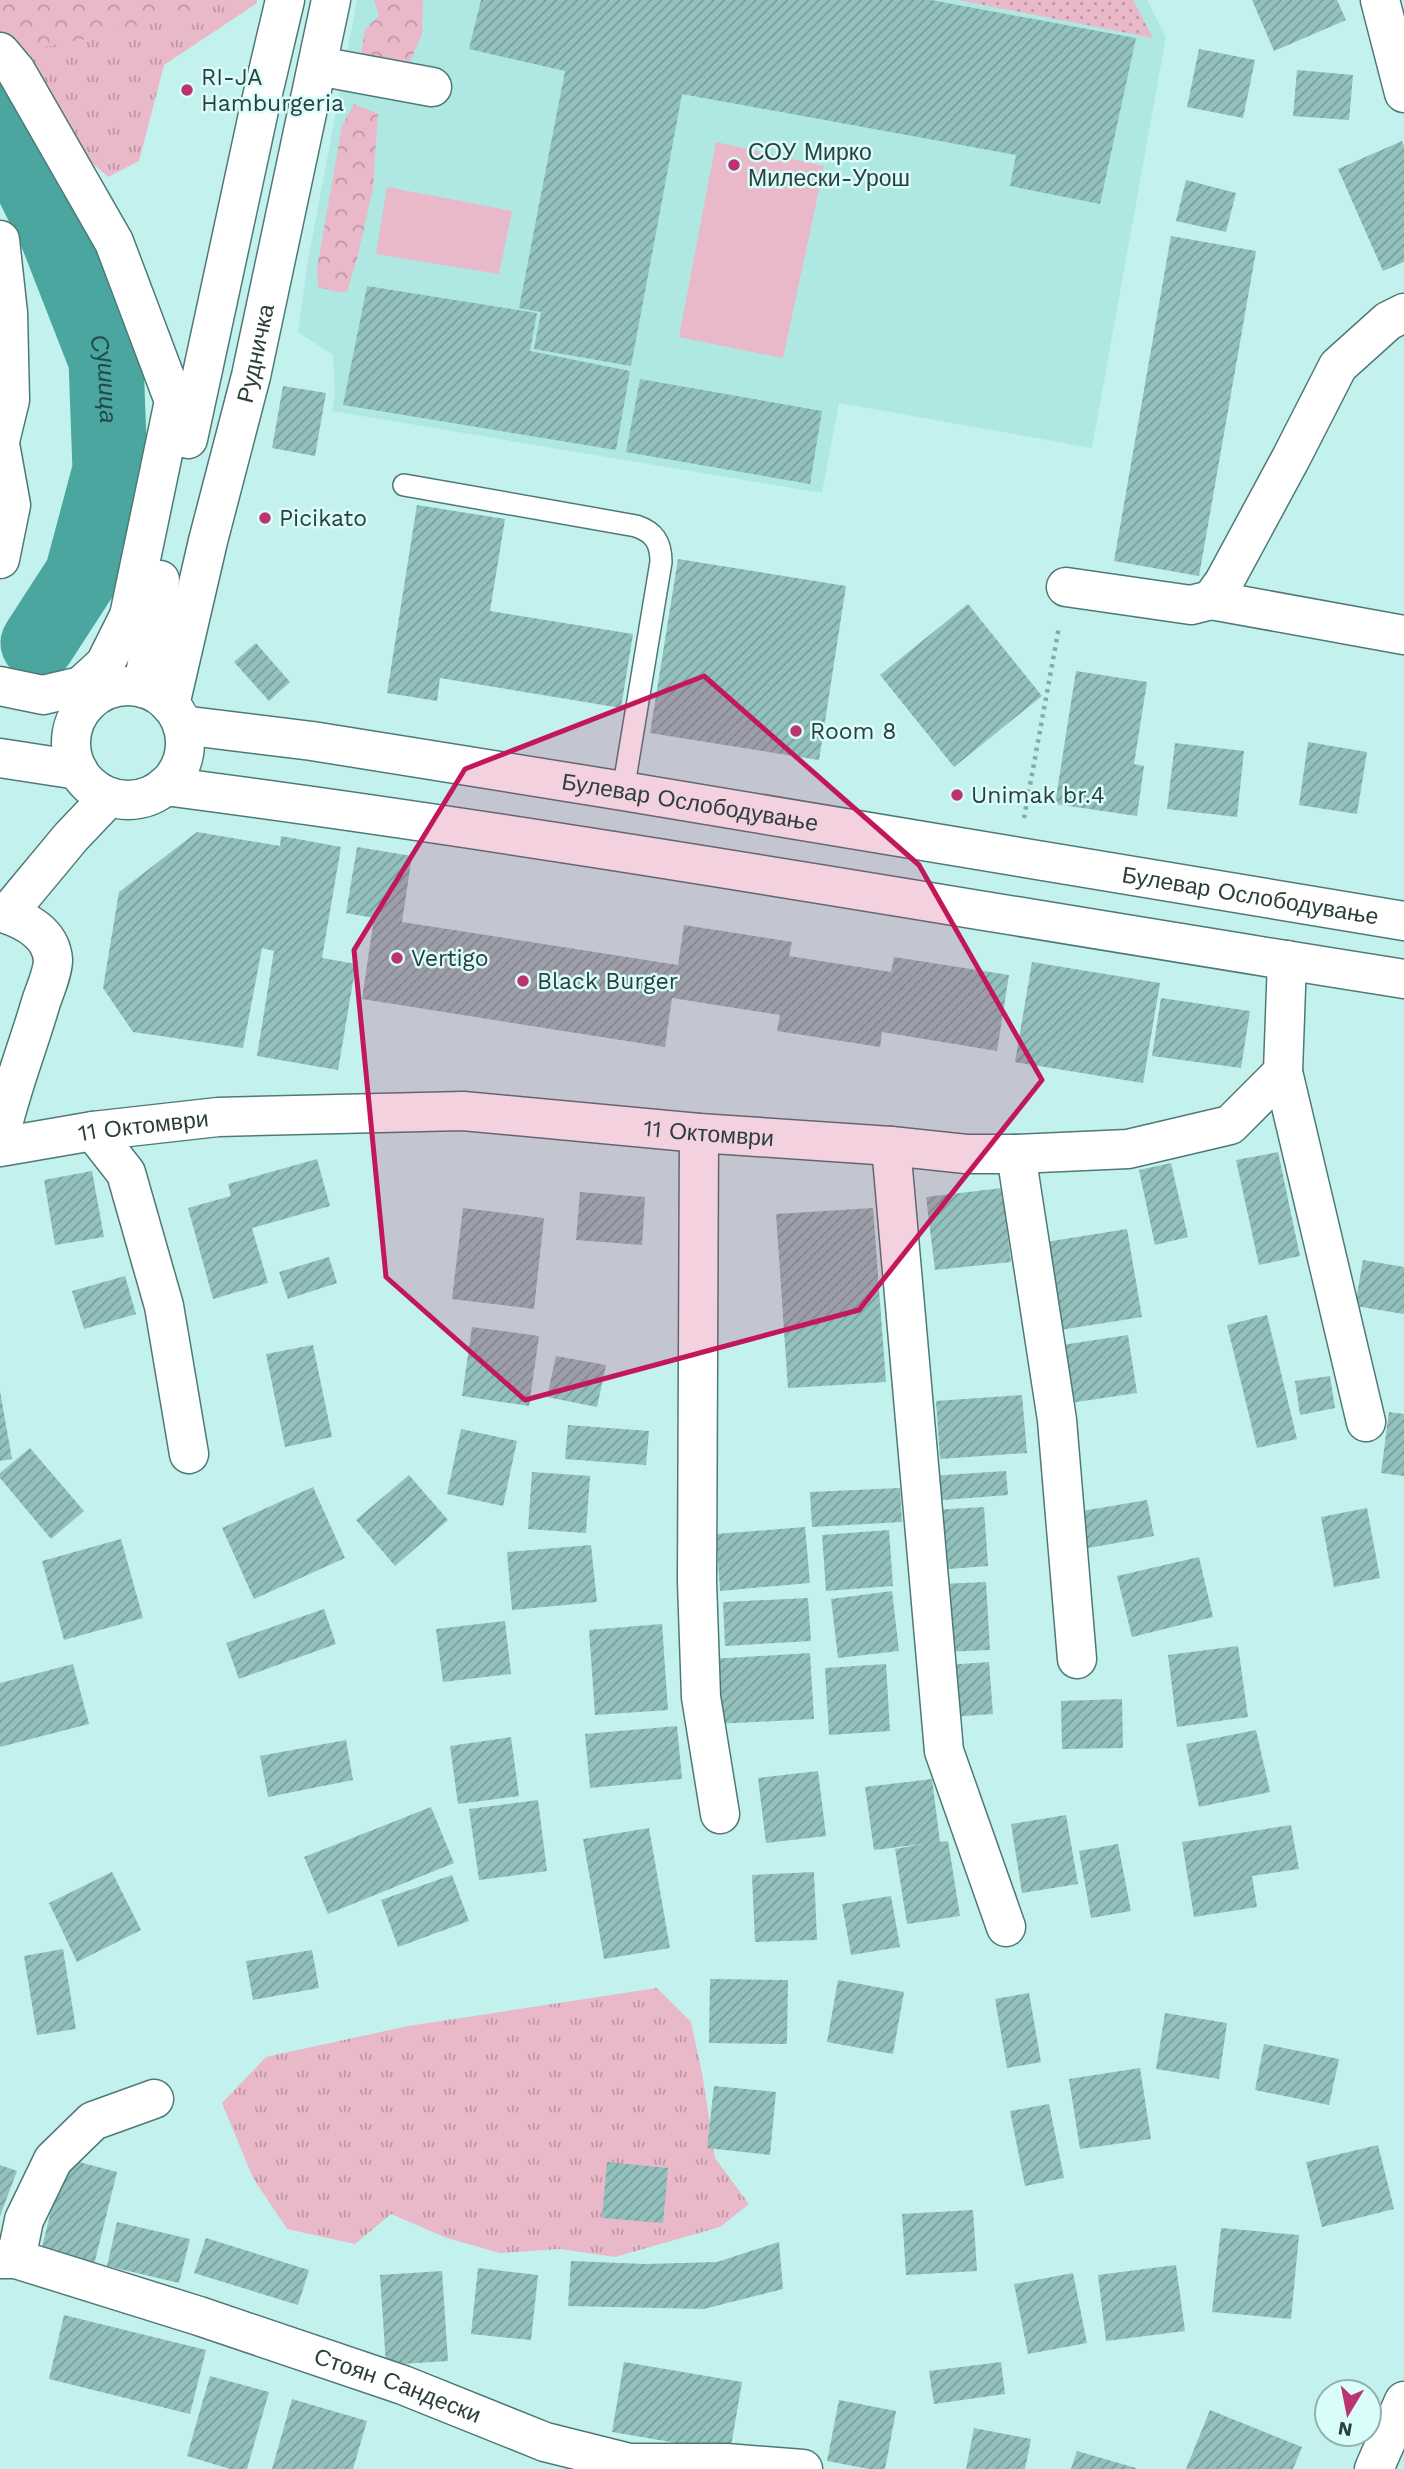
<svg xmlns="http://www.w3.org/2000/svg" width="1404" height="2469" font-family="'Work Sans',sans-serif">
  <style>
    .built { fill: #afe8e3 }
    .grass { fill: url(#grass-tufts) }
    .forest { fill: url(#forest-crowns) }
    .park { fill: url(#park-dots) }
    .pitch { fill: #e9b8c9 }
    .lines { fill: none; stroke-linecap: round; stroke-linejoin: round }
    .river { stroke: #4ba6a0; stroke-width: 75 }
    .building { fill: url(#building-hatch) }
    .lane-casing { stroke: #4e7976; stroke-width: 24 }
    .street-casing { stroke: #4e7976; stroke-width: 41 }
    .path { stroke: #86aaa7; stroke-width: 4.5; stroke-dasharray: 3.5 5; stroke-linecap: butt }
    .lane { stroke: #fff; stroke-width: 21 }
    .street { stroke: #fff; stroke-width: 38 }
    .marked { fill: #c2185b; fill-opacity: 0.2; stroke: #c2185b; stroke-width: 5; stroke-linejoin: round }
    .poi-dot { fill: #bb3372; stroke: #d8fdfa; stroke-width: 2.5 }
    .labels { text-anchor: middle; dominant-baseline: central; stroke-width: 5; stroke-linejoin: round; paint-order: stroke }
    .poi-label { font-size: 23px; fill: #2c3e3d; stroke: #d8fdfa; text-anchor: start }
    .street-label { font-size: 23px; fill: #2c3e3d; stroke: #d8fdfa }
    .water-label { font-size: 24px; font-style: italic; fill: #214b48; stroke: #d8fdfa }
  </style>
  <defs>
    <pattern id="grass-tufts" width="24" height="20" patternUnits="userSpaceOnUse" patternTransform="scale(1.75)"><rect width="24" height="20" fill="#e9b8c9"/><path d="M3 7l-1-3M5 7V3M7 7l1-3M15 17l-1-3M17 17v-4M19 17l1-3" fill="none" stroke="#bd97a4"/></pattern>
    <pattern id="forest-crowns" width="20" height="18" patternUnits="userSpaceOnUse" patternTransform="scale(1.75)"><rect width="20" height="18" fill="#e9b8c9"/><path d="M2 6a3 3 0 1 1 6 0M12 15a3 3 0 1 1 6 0" fill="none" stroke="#bd97a4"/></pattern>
    <pattern id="park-dots" width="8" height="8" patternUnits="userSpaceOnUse" patternTransform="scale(1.75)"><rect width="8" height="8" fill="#e9b8c9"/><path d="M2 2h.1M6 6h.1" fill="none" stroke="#bd97a4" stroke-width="1.8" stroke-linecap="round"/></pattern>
    <pattern id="building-hatch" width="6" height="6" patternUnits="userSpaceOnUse" patternTransform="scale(1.75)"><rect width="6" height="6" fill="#93c1bd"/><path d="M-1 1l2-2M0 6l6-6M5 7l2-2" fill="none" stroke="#789e9b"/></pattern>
  </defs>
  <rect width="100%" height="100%" fill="#c3f2ee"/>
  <path class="built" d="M357,0H1147L1166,37L1092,448L839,403L822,493L332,411L335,395L333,355L298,332L308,260Z"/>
  <path class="grass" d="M0,0H257V3L164,65L139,161L108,177L55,130L0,38Z
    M657,1988L691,2022L703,2078L715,2158L749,2204L720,2227L615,2257L560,2249L500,2253L447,2238L391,2214L355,2244L287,2229L253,2178L222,2103L266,2057L408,2026Z"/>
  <path class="forest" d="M0,0H230L81,40L33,49L0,19Z
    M374,0H423L422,35L405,72L376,62L361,54L365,29L379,16Z
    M354,104L378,114L373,188L358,255L347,292H338L318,287L317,268L342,126Z"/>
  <path class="park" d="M958,0H1133L1153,38Z"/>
  <path class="pitch" d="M716,142L824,166L783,358L679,337Z
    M387,187L512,211L499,274L376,254Z"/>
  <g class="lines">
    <path class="river" id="s1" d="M0,119L56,232L106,360L110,470L82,575L38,643"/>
  </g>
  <path class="building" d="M481,0H931L1136,38L1100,204L1010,186L1016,155L682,94L631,366L534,349L541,312L519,308L565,71L469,49Z
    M1252,0H1337L1346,20L1274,51Z
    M1199,49L1255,60L1243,118L1187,107Z
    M1297,70L1353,75L1349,120L1293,116Z
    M1402,141L1404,147V262L1383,271L1338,169Z
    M1186,180L1236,193L1226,232L1176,221Z
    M1171,236L1256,251L1199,576L1114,561Z
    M367,286L537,313L530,351L630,371L616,450L343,405Z
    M640,379L822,411L810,484L626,452Z
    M283,386L326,393L315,456L272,448Z
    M417,505L505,519L490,611L633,634L621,708L440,678L437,701L387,693Z
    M678,559L846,586L819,760L650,733Z
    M968,604L1042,696L954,767L880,675Z
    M256,643L290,682L269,701L234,662Z
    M1076,671L1147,682L1134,764L1144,766L1137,816L1055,804Z
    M1308,742L1367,752L1357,814L1299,805Z
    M1175,743L1244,751L1237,817L1167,809Z
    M197,832L280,846L281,836L341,847L322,958L356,964L338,1070L257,1056L274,951L262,948L243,1048L133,1032L103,988L119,892Z
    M357,847L412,856L402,922L678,965L684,925L792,942L789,956L891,972L894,957L1009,975L997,1051L882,1032L880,1047L777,1031L780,1015L672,998L665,1047L362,999L374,918L346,913Z
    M1032,962L1160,983L1143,1083L1015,1062Z
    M1161,998L1250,1011L1241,1068L1152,1056Z
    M1278,1152L1300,1256L1259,1265L1236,1160Z
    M317,1159L330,1206L252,1228L268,1283L213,1299L188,1208L231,1196L228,1184Z
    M1171,1163L1188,1237L1155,1245L1139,1170Z
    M92,1171L104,1237L55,1245L44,1180Z
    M1002,1188L1011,1262L935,1270L926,1197Z
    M580,1192L645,1197L642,1245L576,1240Z
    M463,1208L544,1218L534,1309L452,1299Z
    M873,1208L886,1382L788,1388L776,1214Z
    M1127,1229L1142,1317L1060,1330L1046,1242Z
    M329,1257L337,1283L288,1299L279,1272Z
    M1363,1260L1404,1267V1314L1355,1306Z
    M125,1276L136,1314L84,1329L72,1291Z
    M1267,1315L1297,1439L1257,1448L1227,1325Z
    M472,1327L539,1336L529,1406L462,1396Z
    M1128,1335L1137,1393L1070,1403L1062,1345Z
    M313,1345L332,1437L285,1447L266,1354Z
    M556,1356L606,1365L597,1407L547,1397Z
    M1330,1376L1335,1408L1300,1415L1295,1381Z
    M0,1391L12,1459L0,1461Z
    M1022,1395L1027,1453L940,1459L936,1401Z
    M1389,1412L1404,1414V1476L1381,1473Z
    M568,1425L649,1431L646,1465L565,1459Z
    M461,1429L517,1441L503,1506L447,1494Z
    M30,1448L84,1511L51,1539L0,1478V1473Z
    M1006,1471L1008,1495L930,1501L929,1476Z
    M532,1472L590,1476L586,1533L528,1529Z
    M409,1475L448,1520L395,1566L356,1520Z
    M313,1487L345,1558L254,1599L222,1528Z
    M900,1488L902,1522L812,1527L810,1492Z
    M1147,1500L1154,1536L1083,1549L1076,1512Z
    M984,1507L988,1566L936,1570L932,1510Z
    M1367,1508L1380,1578L1334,1587L1321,1517Z
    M805,1527L810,1583L720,1591L716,1534Z
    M889,1530L893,1586L826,1591L822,1535Z
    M121,1539L143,1618L64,1640L42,1561Z
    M591,1545L597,1602L512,1610L507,1552Z
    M1199,1557L1213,1617L1132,1637L1117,1576Z
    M986,1582L990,1650L943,1652L940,1584Z
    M892,1591L899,1651L838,1658L831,1599Z
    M808,1598L811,1641L725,1646L723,1602Z
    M324,1609L336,1644L239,1679L226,1643Z
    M505,1621L511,1674L443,1682L436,1629Z
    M662,1624L668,1710L595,1715L589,1630Z
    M1238,1646L1248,1717L1177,1727L1168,1655Z
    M810,1653L814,1719L715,1724L711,1659Z
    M989,1662L993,1714L950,1717L946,1665Z
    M73,1664L89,1724L0,1747V1683Z
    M886,1664L890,1731L829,1735L825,1668Z
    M1122,1699L1123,1748L1062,1749L1061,1701Z
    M677,1726L682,1779L590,1788L585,1734Z
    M1256,1730L1270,1792L1199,1807L1186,1744Z
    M511,1737L519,1796L458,1804L450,1746Z
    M346,1740L353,1780L268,1797L260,1756Z
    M818,1771L826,1836L766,1843L758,1778Z
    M932,1779L940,1842L948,1841L960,1916L907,1924L895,1849L923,1844L874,1850L865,1787Z
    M538,1800L547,1871L479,1880L469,1809Z
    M431,1807L454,1863L328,1914L304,1857Z
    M1066,1815L1078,1884L1022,1893L1011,1824Z
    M1291,1825L1299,1869L1252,1876L1257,1907L1194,1917L1182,1842Z
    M649,1828L670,1948L604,1959L583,1839Z
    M1118,1844L1131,1911L1091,1918L1079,1851Z
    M112,1872L141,1930L77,1962L49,1903Z
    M814,1872L817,1940L755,1942L752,1875Z
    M452,1875L469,1921L398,1947L381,1900Z
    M891,1896L900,1947L851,1955L842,1904Z
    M63,1949L76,2029L37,2035L24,1956Z
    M312,1950L319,1988L253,2000L246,1961Z
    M710,1979L788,1980L787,2044L709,2043Z
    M838,1980L904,1992L893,2054L827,2042Z
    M1029,1993L1041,2062L1007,2068L995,1999Z
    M1165,2013L1227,2023L1219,2079L1156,2069Z
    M1264,2044L1339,2059L1329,2105L1255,2090Z
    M1140,2068L1151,2139L1080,2149L1069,2079Z
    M714,2086L776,2092L770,2155L707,2148Z
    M1049,2104L1064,2178L1025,2186L1010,2111Z
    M1378,2145L1394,2209L1322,2227L1306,2162Z
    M64,2158L117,2172L94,2265L41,2251Z
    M607,2162L668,2168L663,2223L602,2218Z
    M0,2165L17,2171L0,2216Z
    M973,2210L977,2271L906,2275L902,2214Z
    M117,2222L190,2239L179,2283L107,2266Z
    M1221,2228L1299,2235L1291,2319L1212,2312Z
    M206,2238L309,2270L298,2305L194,2273Z
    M779,2242L783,2289L704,2309L568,2306L571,2261L646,2264L717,2262Z
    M1176,2265L1185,2331L1106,2341L1098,2275Z
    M478,2268L538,2275L531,2340L471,2334Z
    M442,2271L448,2361L386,2365L380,2275Z
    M1073,2273L1087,2343L1028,2354L1014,2284Z
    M64,2315L206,2350L190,2414L49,2379Z
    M624,2362L742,2382L730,2452L612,2432Z
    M1001,2362L1005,2394L934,2404L929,2371Z
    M210,2376L269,2392L247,2469H230L187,2456Z
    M292,2399L367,2421L353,2469H272Z
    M839,2400L896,2411L885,2469H869L827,2461Z
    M1210,2410L1302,2447L1293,2469H1186Z
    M974,2428L1031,2439L1025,2469H966Z
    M1077,2451L1136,2468V2469H1071Z"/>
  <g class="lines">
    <g class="lane-casing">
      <path id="lane" d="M404,485L636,526C654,532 661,542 661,562L623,791"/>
    </g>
    <g class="street-casing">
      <g id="street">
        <path d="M1380,0L1404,93"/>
        <path d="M0,52L16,71L114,242L174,401L129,616L105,664L81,686L43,695L0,686"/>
        <path d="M318,66L432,87"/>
        <path d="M0,240L8,313L10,400L0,441"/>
        <path d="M188,439L259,110L285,0"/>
        <path d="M0,444L11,505L0,559"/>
        <path d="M1066,587L1191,605L1211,600L1224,582L1291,458L1338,366L1388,321L1404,313"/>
        <path d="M1211,600L1404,635"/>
        <circle cx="128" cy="743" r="57"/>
        <path d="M143,688L160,580"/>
        <path id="s2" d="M170,705L208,541L251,376L331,0"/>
        <path id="s3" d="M182,725L312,741L623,791L1404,921"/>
        <path d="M0,758L78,770"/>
        <path d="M165,786C580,840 991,914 1404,979"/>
        <path d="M0,912C23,919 51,932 53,960C53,972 45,990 41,1002C28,1047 10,1091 0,1137"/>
        <path d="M7,914L71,837L109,797"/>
        <path d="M1283,1072L1366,1422"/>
        <path d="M93,1131L126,1173L164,1306L189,1454"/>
        <path d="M699,1133L697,1582L701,1697L720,1814"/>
        <path d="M891,1146L944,1751L1006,1927"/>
        <path id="s4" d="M0,1147L93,1131L218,1117L463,1111L699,1133L891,1146L966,1154H1016L1128,1149L1230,1125L1283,1072L1287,960"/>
        <path d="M1016,1154L1057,1420L1077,1659"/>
        <path id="s5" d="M0,2259H16L199,2316L403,2385L545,2442L629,2463H726L803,2469"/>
        <path d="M16,2259L24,2220L53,2160L93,2121L154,2099"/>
        <path d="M1374,2469L1404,2401"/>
      </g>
    </g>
    <path class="path" d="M1024,818L1059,627"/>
    <use href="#lane" class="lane"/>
    <use href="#street" class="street"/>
  </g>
  <path class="marked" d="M704,676L919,865L1042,1080L859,1310L525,1400L386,1277L354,950L465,769Z"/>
  <g class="poi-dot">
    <circle cx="187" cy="90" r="7"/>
    <circle cx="734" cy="165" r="7"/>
    <circle cx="265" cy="518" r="7"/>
    <circle cx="796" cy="731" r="7"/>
    <circle cx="957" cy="795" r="7"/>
    <circle cx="397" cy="958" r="7"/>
    <circle cx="523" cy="981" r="7"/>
  </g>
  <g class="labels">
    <g class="poi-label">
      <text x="201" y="77">RI-JA<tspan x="201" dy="26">Hamburgeria</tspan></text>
      <text x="748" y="152">СОУ Мирко<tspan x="748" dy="26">Милески-Урош</tspan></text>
      <text x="279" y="518">Picikato</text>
      <text x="810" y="731">Room 8</text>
      <text x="971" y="795">Unimak br.4</text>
      <text x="411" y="958">Vertigo</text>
      <text x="537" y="981">Black Burger</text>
    </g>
    <g class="street-label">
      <text stroke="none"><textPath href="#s2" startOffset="362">Рудничка</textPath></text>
      <text stroke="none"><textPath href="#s3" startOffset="514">Булевар Ослободување</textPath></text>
      <text stroke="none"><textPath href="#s3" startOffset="1082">Булевар Ослободување</textPath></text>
      <text stroke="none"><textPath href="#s4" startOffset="145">11 Октомври</textPath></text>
      <text stroke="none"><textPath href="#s4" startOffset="712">11 Октомври</textPath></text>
      <text stroke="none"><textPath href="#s5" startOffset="418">Стоян Сандески</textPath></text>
    </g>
    <g class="water-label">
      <text stroke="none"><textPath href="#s1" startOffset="282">Сушица</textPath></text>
    </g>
  </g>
  <g transform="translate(1348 2413) rotate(190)"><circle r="33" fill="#d8fdfa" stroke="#93b1ae" stroke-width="2"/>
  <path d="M0-5L12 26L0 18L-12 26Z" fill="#bb3372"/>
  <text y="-10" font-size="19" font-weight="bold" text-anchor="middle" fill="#2c3e3d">N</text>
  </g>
</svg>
